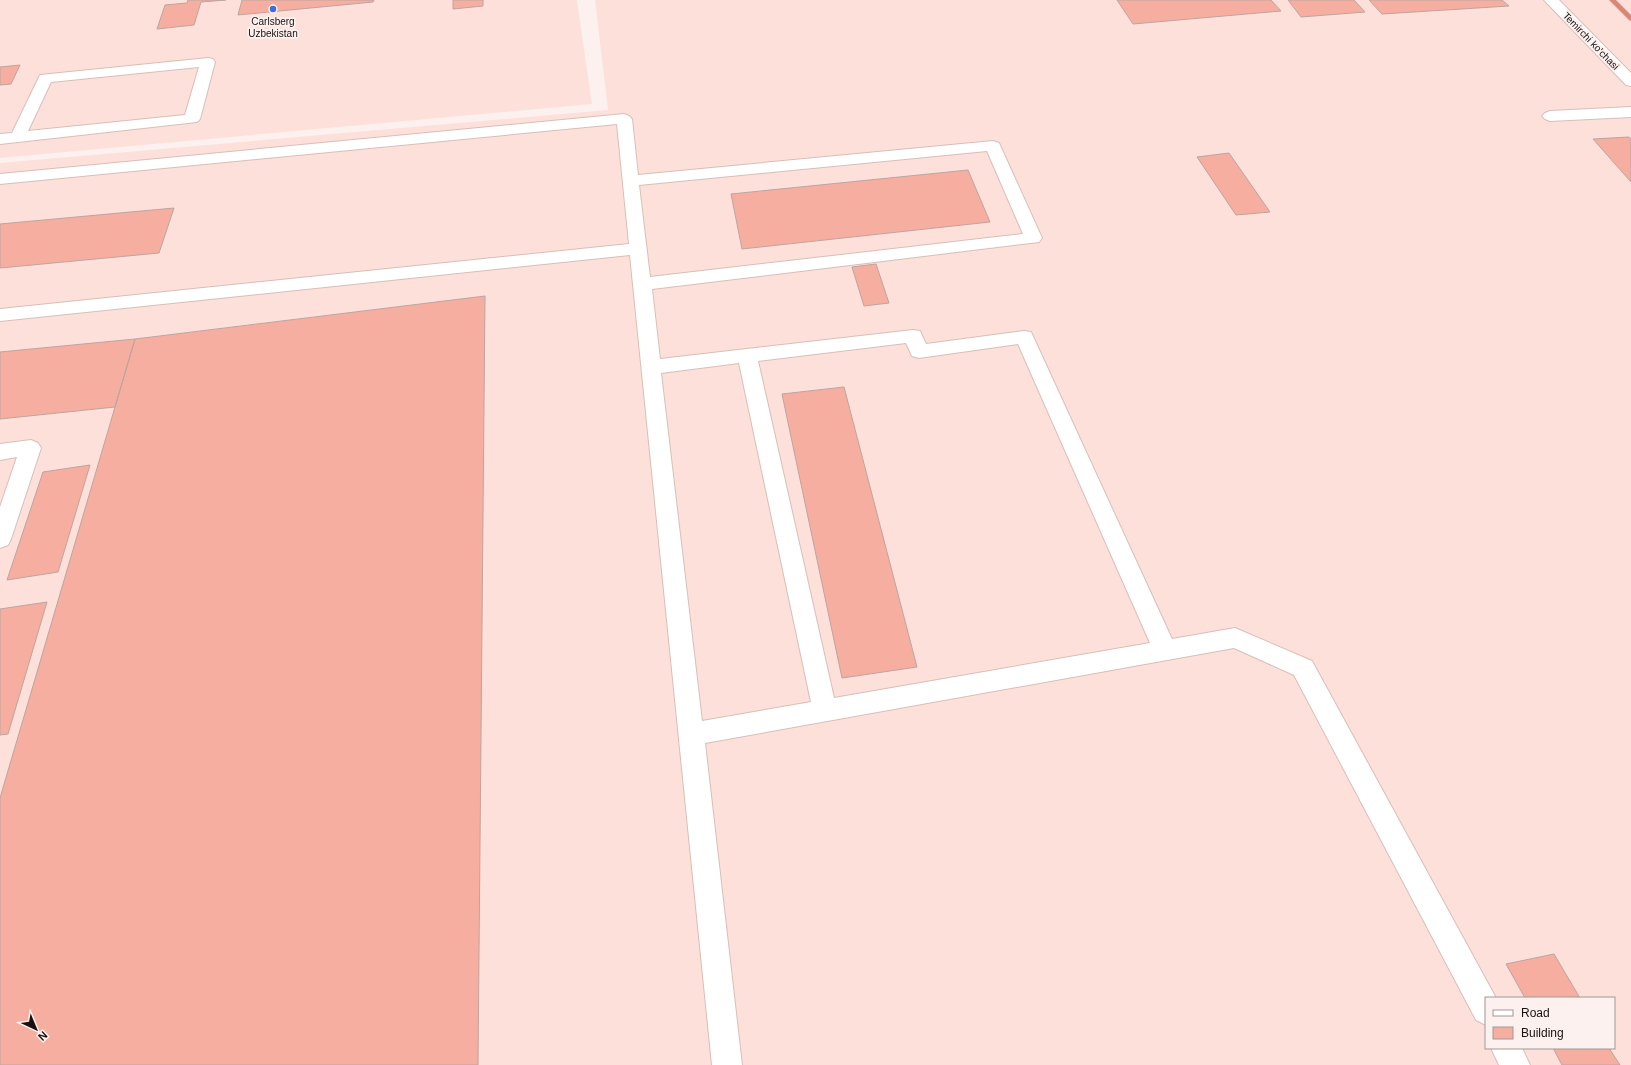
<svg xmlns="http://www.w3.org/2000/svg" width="1631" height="1065" font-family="Helvetica,sans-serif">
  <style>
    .built { fill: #fee0db; fill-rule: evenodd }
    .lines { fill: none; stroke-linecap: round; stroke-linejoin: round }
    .stream { fill: #db8677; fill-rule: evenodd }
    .building { fill: #f6aea1; stroke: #bea49f }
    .minor-casing { stroke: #d8beb8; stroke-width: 2 }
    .minor { fill: #fff; fill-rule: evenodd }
    .poi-dot { fill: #3e6fdf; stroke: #fdf1ef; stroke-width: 1.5 }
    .labels { text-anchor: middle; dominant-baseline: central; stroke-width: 3.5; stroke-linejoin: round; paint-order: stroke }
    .far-poi-label { font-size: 10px; fill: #1a110f; stroke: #fdf1ef }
    .far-street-label { font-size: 10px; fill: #1a110f; stroke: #fdf1ef }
  </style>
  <rect width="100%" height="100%" fill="#fdf1ef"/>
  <path class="built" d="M0,0H577L592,104L0,158Z
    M595,0H1631V1065H0V163L608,110ZM1486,998H1614V1048H1486Z"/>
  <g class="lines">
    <path class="stream" d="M1609,0H1616L1631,15V21L1629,20Z"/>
  </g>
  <path class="building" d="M188,0H226L201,2L194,25L157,29L165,5L187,3Z
    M242,0H374L373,2L238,15Z
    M453,0H483V6L453,9Z
    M1117,0H1271L1281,11L1133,24Z
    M1288,0H1354L1365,12L1301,17Z
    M1369,0H1502L1509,6L1382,14Z
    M20,65L11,84L0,85V67Z
    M1629,137L1631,139V182L1593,139Z
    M1229,153L1270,212L1236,215L1197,157Z
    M968,170L990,222L742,249L731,194Z
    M174,208L159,253L0,268V224Z
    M876,264L889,303L864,306L852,267Z
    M485,296L478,1065H0V798L135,339Z
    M135,339L115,407L0,419V352Z
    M844,387L917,667L842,678L782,394Z
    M90,465L58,572L7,580L43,472Z
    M47,602L8,734L0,735V609Z
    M1554,954L1580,998H1525L1506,964Z
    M1553,1048H1609L1620,1065H1562Z"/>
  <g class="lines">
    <g class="minor-casing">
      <path id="minor" d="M1544,0H1559L1631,73V86L1626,85Z
        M208,58L213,59L215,62L200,119L197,122L0,144V134L12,133L40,75ZM199,67L185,115L28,131L51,82Z
        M1631,107V117L1550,121L1545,119L1542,116L1545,113L1550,111Z
        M624,114L629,116L632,119L638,175L993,141L999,143L1042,238L1039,242L652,289L660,359L913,330L920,331L926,344L1024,331L1031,332L1172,639L1235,628L1312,661L1496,998H1486V1025L1476,1020L1294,675L1234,648L705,743L742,1065H712L630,255L0,321V309L629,244L617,124L0,184V174ZM987,151L1023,234L650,277L639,185ZM906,343L912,356L919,358L1018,344L1150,643L834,698L758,361ZM739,363L811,702L702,721L661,373Z
        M31,440L38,443L41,448L11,539L8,545L0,548V507L17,457L0,460V444Z
        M1491,1048H1522L1530,1065H1499Z"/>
    </g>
    <use href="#minor" class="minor"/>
  </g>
  <circle class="poi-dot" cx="273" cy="9" r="4"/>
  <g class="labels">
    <g class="far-poi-label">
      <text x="273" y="21">Carlsberg<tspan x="273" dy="12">Uzbekistan</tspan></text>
    </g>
    <g class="far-street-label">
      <text transform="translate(1591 41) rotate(46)">Temirchi ko'chasi</text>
    </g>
  </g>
  <rect x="1485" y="997" width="130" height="52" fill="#fdf1ef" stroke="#a29795"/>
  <rect x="1493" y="1010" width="20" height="6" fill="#ffffff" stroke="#a29795"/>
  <text x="1521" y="1017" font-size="12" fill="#1a110f">Road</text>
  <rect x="1493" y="1027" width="20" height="12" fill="#f6aea1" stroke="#a29795"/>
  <text x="1521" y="1037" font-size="12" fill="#1a110f">Building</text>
  <g transform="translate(36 1029) rotate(136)" stroke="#fdf1ef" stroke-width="3" paint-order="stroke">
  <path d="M0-3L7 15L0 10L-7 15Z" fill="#1a110f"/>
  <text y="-6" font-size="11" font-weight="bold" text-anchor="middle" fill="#1a110f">N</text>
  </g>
</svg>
